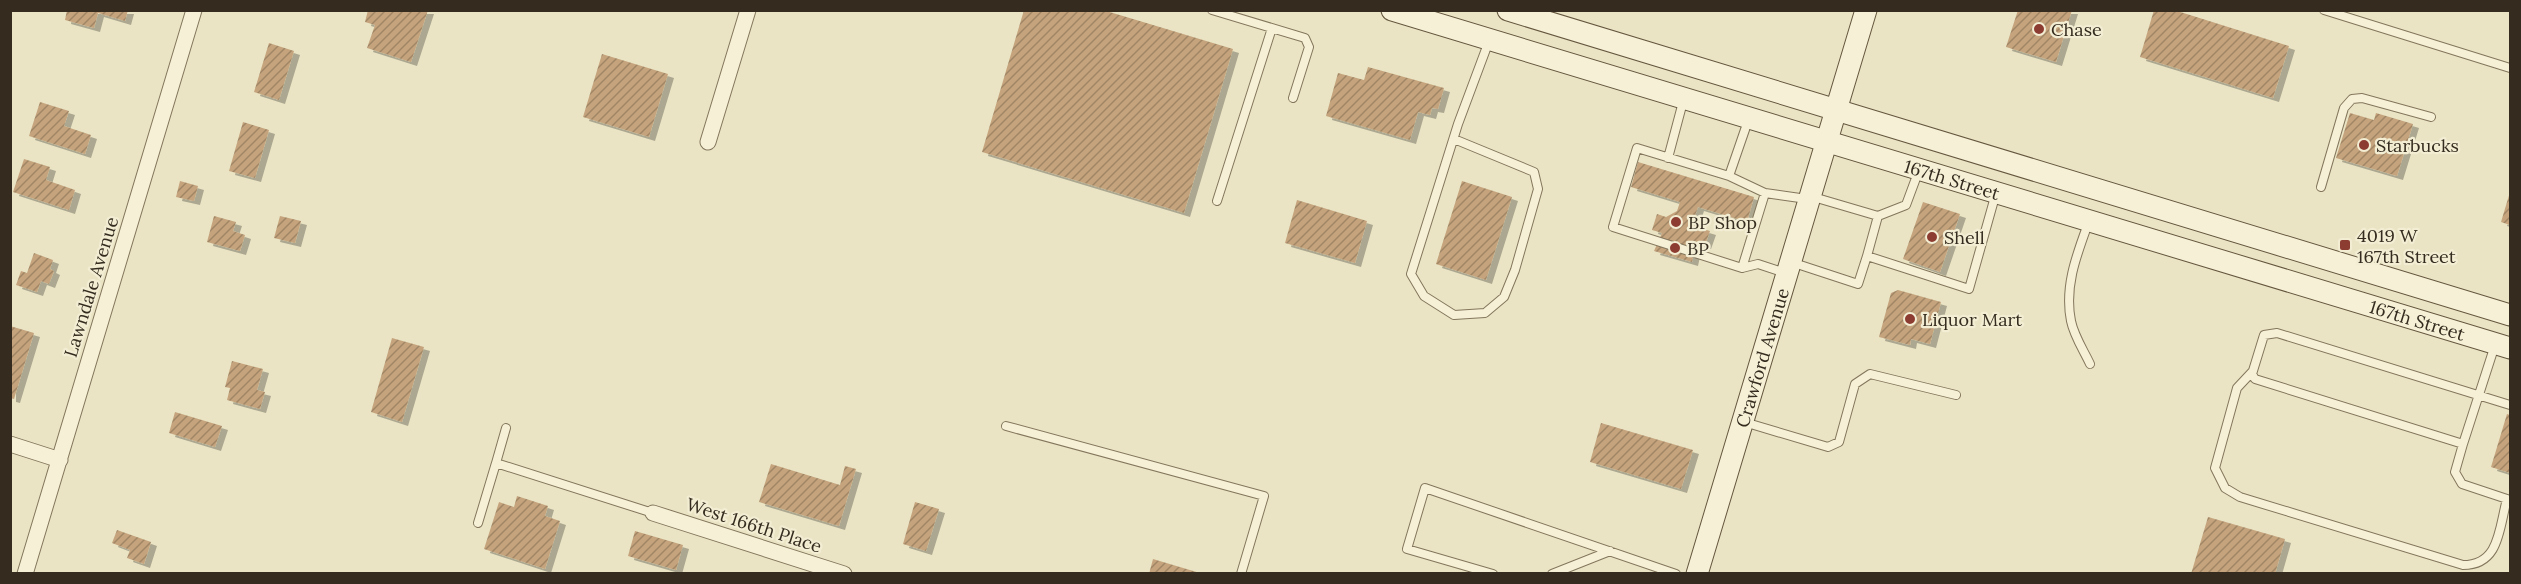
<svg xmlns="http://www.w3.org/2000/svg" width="2521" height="584" font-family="Lora,serif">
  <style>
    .building { fill: url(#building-hatch); filter: url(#shadow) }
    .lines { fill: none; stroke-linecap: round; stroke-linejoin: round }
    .lane-casing { stroke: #83765c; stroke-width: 10 }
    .street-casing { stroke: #83765c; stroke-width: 17 }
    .secondary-casing { stroke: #65573f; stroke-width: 23 }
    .lane { stroke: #f6f0d7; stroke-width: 8 }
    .street { stroke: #f6f0d7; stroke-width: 15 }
    .secondary { stroke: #f6f0d7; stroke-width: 21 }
    .poi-dot { fill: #8d3c31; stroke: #f2edd3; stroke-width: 2 }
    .labels { text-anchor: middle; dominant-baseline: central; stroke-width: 4.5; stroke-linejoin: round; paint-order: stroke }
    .poi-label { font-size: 18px; fill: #352c1f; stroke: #f2edd3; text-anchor: start }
    .street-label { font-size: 18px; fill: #352c1f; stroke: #f2edd3 }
  </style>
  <defs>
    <pattern id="building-hatch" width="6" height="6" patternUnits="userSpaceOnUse" patternTransform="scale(1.5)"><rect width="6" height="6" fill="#c5a47d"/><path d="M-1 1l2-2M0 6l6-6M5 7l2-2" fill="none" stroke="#a18666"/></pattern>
    <filter id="shadow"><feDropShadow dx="6" dy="4" stdDeviation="0" flood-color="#0004"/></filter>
  </defs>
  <rect width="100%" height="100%" fill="#eae4c4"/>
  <path class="building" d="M67,10H128L125,21L98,13L94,28L65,20Z
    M368,10H428L411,62L367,48L375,25L365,22Z
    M1024,10H1103L1233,49L1184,213L982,152Z
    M2018,10H2072L2056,62L2006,47Z
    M2154,10H2174L2289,46L2273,98L2140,57Z
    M269,43L294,51L279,100L254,92Z
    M602,54L668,74L649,137L583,117Z
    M1368,67L1444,88L1438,109L1432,108L1430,115L1418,112L1410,140L1326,116L1338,73L1364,80Z
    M40,102L69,111L64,126L91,135L85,154L29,136Z
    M2350,113L2374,120L2376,113L2413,124L2397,176L2336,158Z
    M243,122L269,130L255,178L229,171Z
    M24,159L50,167L46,180L75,190L69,210L13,192Z
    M1638,162L1754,197L1747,222L1698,207L1695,216L1700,228L1710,231L1705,245L1696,243L1692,262L1654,251L1662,233L1652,230L1657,214L1666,217L1677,211L1680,202L1631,187Z
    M180,181L198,186L194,201L176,197Z
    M1462,181L1512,197L1486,280L1436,264Z
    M2510,192V225L2501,222Z
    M1297,200L1367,221L1355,263L1285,243Z
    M1923,202L1960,214L1940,272L1903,259Z
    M214,216L236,222L233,231L245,235L240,251L207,242Z
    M280,216L301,221L295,243L274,238Z
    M34,253L53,260L50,269L54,271L49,284L41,281L37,292L16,285L21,271L27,273Z
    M1898,290L1941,302L1930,344L1911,339L1910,345L1879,337L1891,293Z
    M10,326L34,333L14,399L10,398Z
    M392,338L424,347L402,422L371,412Z
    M232,361L263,369L257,390L265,392L260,409L227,400L230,388L225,387Z
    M175,412L222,426L215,447L169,433Z
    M2507,414L2510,415V473L2491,467Z
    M1601,423L1693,450L1681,489L1590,462Z
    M771,464L840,485L845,466L856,469L839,526L759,502Z
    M517,496L548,506L545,516L560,521L545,569L484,549L499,502L514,507Z
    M915,502L939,509L926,551L903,544Z
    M2208,517L2285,539L2275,574H2191Z
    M117,530L151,542L144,564L127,558L130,550L112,543Z
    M635,531L683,545L676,570L628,556Z
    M1153,559L1200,573V574H1149Z"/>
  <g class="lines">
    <g class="lane-casing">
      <path id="lane" d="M1212,10L1305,38L1309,47L1293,98
        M2324,10L2510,68
        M1454,139L1534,172L1538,189L1515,270L1504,297L1485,313L1454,315L1424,296L1411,274L1458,124L1489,41
        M1668,158L1684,98
        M1729,176L1749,118
        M2321,187L2344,108L2352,99L2362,98L2431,117
        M1810,196L1878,216L1867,256
        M1217,201L1272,28
        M1878,216L1906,205L1919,170
        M2089,221C2077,254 2064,286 2071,321C2074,336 2084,351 2090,364
        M1791,262L1858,284L1867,256L1969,289L1996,193
        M1742,268L1765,193
        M1785,273L1758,264L1742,268L1613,227L1637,148L1729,176L1765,193L1807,199
        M2252,372L2237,388L2215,468L2225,488L2240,497L2463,565C2500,565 2499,528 2507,499
        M2510,405L2277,333L2264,335L2252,374L2255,379L2463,444L2455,472L2462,484L2510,500
        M1744,422L1828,447L1839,442L1855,384L1870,374L1956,395
        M1006,426L1264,496L1241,574
        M2463,444L2495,345
        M496,463L506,428
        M478,523L496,463L653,513
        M1493,574L1407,549L1425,488L1676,574
        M1552,574L1610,551"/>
    </g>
    <g class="street-casing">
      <path id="street" d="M708,142L748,10
        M10,444L60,460
        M653,513L844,574
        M25,574L194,10"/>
    </g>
    <g class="secondary-casing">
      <g id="secondary">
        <path id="s1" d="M1392,10L2510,348"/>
        <path d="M1508,10L2510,315"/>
        <path id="s2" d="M1697,574L1866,10"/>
      </g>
    </g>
    <use href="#lane" class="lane"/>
    <use href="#street" class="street"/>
    <use href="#secondary" class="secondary"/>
  </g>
  <g class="poi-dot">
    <circle cx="2039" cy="29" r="6"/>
    <circle cx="2364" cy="145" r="6"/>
    <circle cx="1676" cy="222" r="6"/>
    <circle cx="1932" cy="237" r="6"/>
    <rect x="2339" y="239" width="12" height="12" rx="3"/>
    <circle cx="1675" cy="248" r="6"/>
    <circle cx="1910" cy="319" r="6"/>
  </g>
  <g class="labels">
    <g class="poi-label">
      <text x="2051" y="29">Chase</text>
      <text x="2376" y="145">Starbucks</text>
      <text x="1688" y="222">BP Shop</text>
      <text x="2357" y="235">4019 W<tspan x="2357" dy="21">167th Street</tspan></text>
      <text x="1944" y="237">Shell</text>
      <text x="1687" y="248">BP</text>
      <text x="1922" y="319">Liquor Mart</text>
    </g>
    <g class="street-label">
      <text stroke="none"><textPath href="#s1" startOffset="585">167th Street</textPath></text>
      <text transform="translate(91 287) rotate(-73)">Lawndale Avenue</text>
      <text stroke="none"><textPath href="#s1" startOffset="1071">167th Street</textPath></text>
      <text stroke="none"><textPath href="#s2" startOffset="226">Crawford Avenue</textPath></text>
      <text transform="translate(754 525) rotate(18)">West 166th Place</text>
    </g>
  </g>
  <rect width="2521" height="584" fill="none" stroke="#352c1f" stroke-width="24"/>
</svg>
